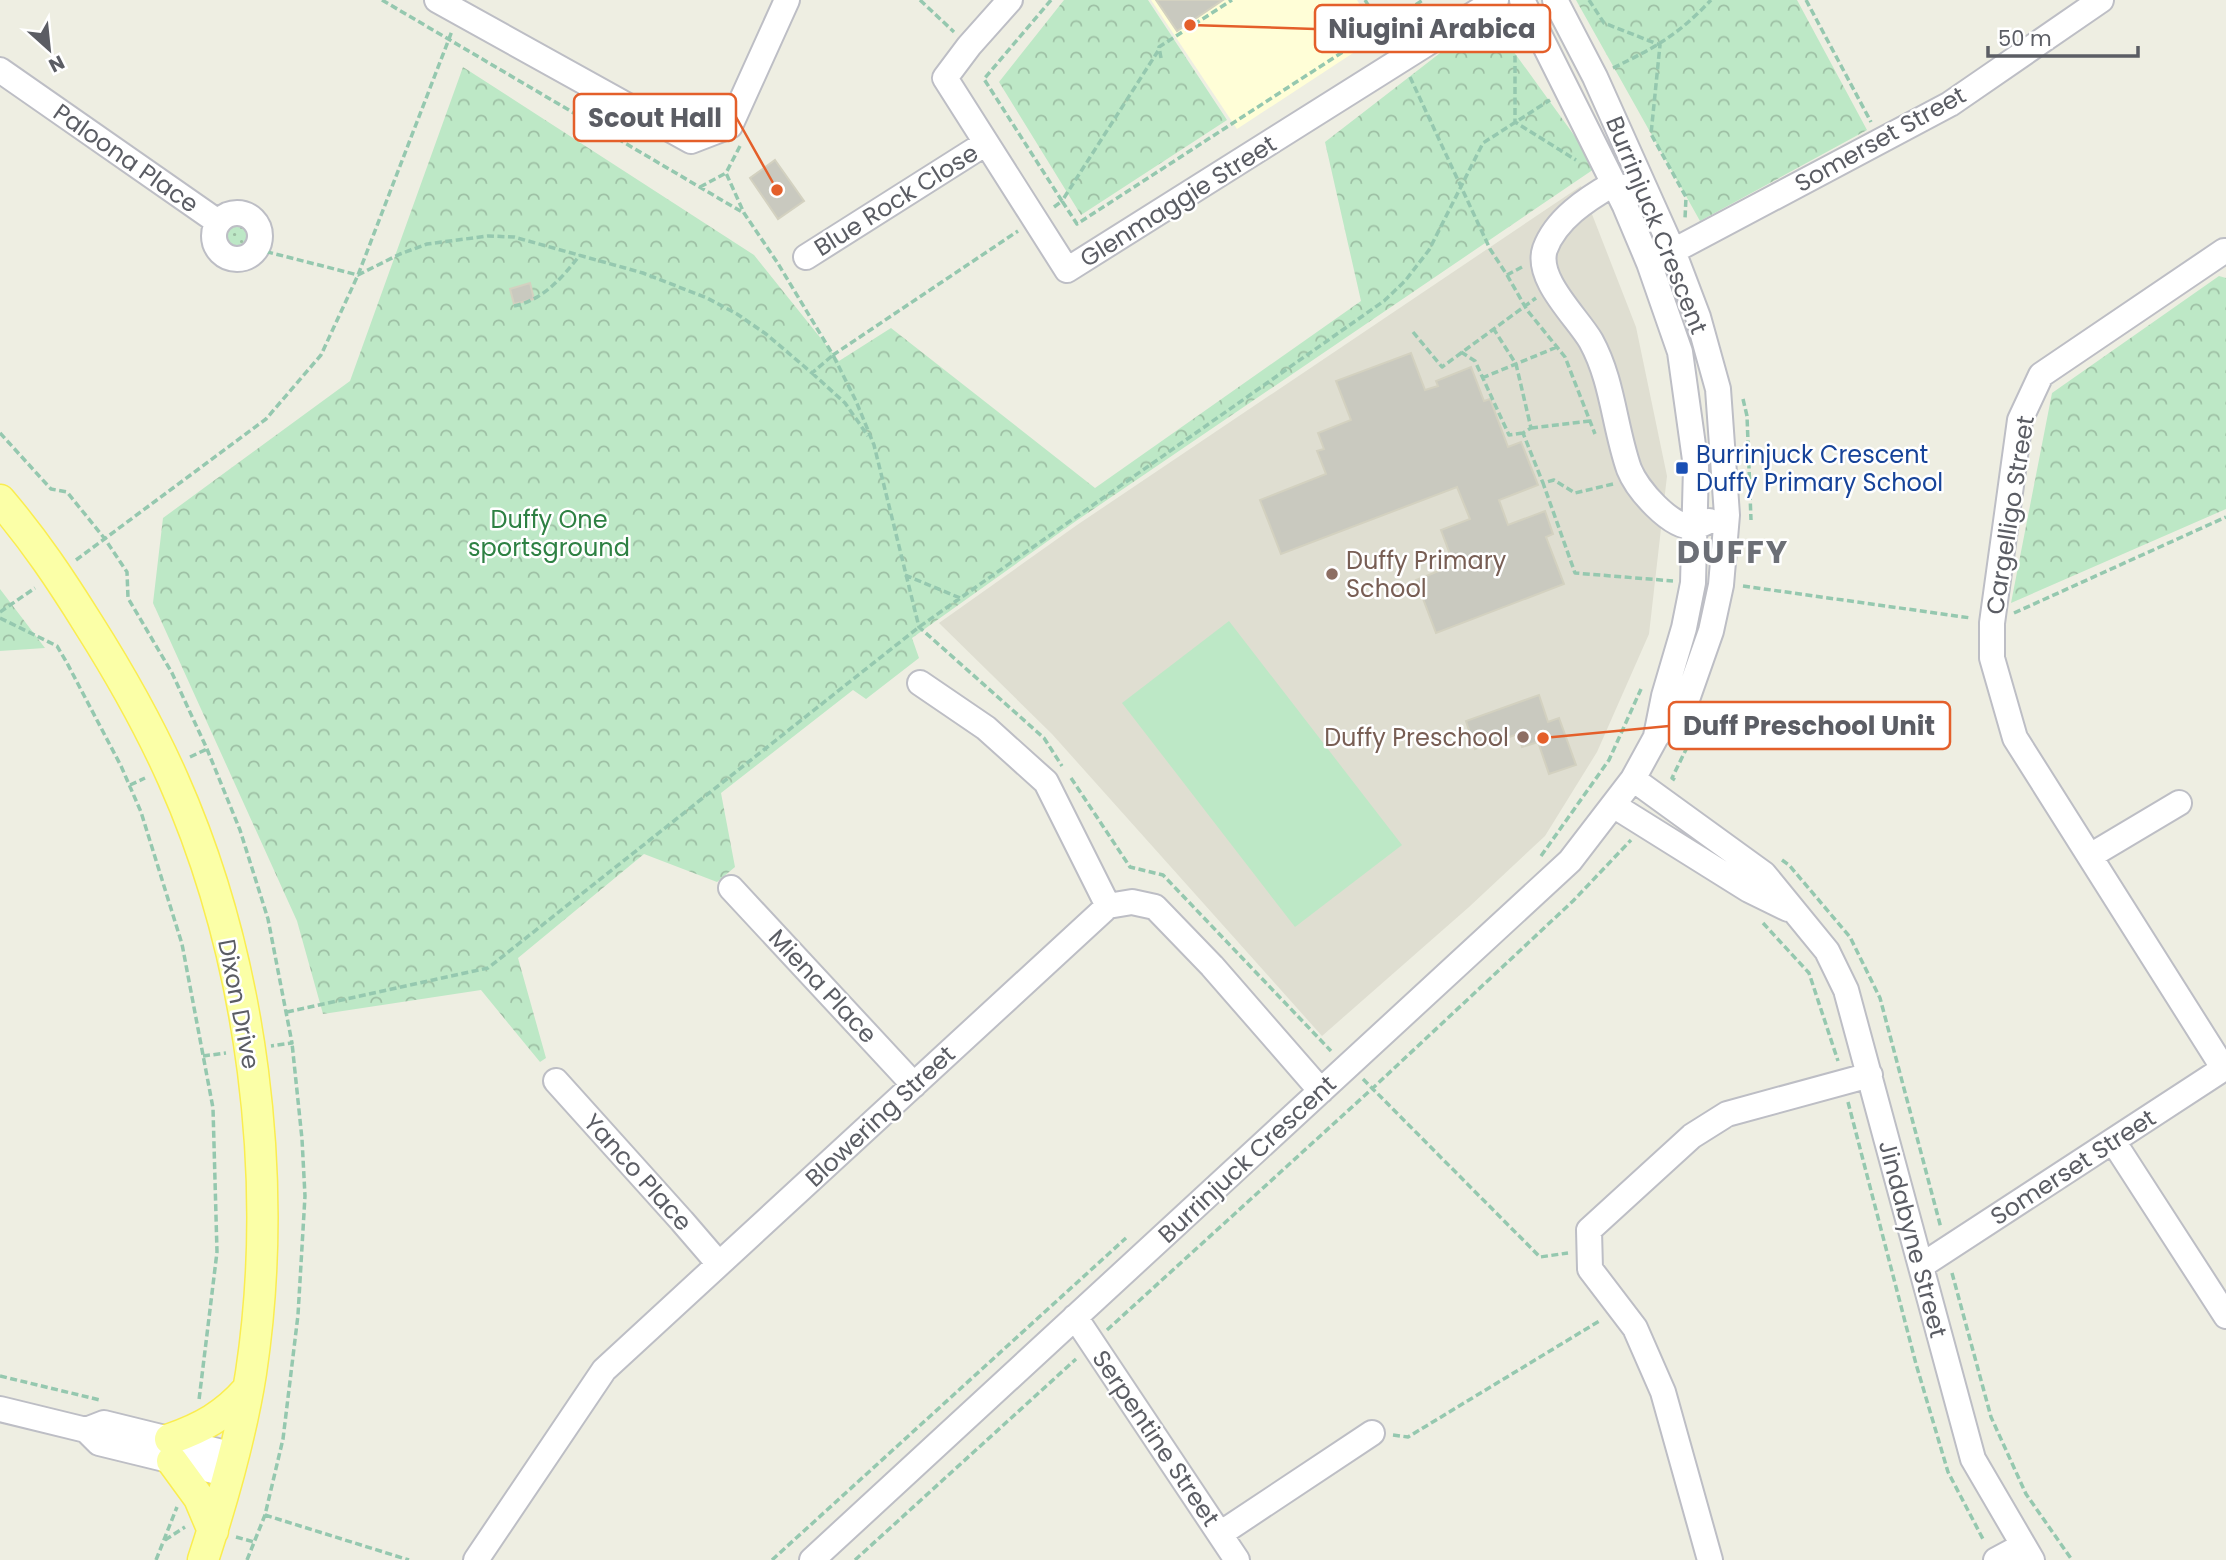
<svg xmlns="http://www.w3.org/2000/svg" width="2226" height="1560" font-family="Poppins,sans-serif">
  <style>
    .commercial { fill: #fffed7 }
    .education { fill: #dfded1 }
    .grass { fill: url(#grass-dots) }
    .park { fill: url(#park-crowns) }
    .pitch { fill: #bde8c6 }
    .building { fill: #c9c9bf; stroke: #d3d1c0; stroke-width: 2 }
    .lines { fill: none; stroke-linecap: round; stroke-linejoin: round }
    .minor-casing { stroke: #bdbec5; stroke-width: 28 }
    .major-casing { stroke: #faed50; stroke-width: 33 }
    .path { stroke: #95c8af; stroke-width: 3.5; stroke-dasharray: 7 3.5; stroke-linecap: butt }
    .minor { stroke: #fff; stroke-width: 24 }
    .major { stroke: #fbffa7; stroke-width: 30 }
    .transit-dot { fill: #1a4fb4; stroke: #fff; stroke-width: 2.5 }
    .education-dot { fill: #8d6e63; stroke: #fff; stroke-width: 2.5 }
    .labels { text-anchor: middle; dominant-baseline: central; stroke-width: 5; stroke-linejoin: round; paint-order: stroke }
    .street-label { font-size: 24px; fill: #5b5d64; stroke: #fff }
    .transit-label { font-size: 24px; fill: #164399; stroke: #fff; text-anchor: start }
    .park-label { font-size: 24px; fill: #2e8143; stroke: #fff }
    .education-label { font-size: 24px; fill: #785e54; stroke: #fff; text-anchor: start }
    .district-label { font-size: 32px; font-weight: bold; letter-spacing: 2px; fill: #6c6f76; stroke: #fff }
    .leader { fill: none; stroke: #e45f2a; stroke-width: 2.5 }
    .callout-dot { fill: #e45f2a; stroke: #fff; stroke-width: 2.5 }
    .callout { fill: #fff; stroke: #e45f2a; stroke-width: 2.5 }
    .callout-label { font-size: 26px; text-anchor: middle; font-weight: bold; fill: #5b5d64 }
  </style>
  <defs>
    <pattern id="grass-dots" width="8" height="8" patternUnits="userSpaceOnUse" patternTransform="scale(1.75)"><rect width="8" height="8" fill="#bde8c6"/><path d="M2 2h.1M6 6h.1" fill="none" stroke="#9dbfa4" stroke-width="1.8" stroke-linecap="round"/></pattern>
    <pattern id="park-crowns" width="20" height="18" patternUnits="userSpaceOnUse" patternTransform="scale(1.75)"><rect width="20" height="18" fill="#bde8c6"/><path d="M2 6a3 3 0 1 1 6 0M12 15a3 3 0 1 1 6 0" fill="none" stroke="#9dbfa4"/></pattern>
  </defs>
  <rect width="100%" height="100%" fill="#eeeee2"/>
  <path class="commercial" d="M1151,0H1357L1379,36L1237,129Z"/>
  <path class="education" d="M1581,186L1636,327L1667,476L1649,634L1597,752L1545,836L1469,907L1322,1036L1052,734L939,623L1077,525Z"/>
  <path class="grass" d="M241,215C249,219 254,222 257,230C265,264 206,270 218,222L230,216Z"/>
  <path class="park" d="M1064,0H1148L1227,120L1081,215L999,82Z
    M1576,0H1797L1867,130L1700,221Z
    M1488,16L1597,167L1076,521L912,638L919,658L866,699L853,690L721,793L735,867L717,882L644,854L518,958L546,1058L540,1062L481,990L323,1014L297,921L153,603L163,518L350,381L463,67L754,255L839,361L891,328L1095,488L1361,301L1325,142Z
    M2219,276L2226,278V509L2011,603L2052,393Z
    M0,589L45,648L0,651Z"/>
  <path class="pitch" d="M1229,621L1402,845L1295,927L1122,703Z"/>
  <path class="building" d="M1156,0H1223L1177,31Z
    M775,160L804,201L778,219L750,178Z
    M530,283L534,299L514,304L510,289Z
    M1411,353L1425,390L1438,386L1436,381L1471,367L1484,401L1490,399L1508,447L1521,442L1538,485L1499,500L1508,525L1545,511L1553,534L1546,537L1564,584L1436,633L1416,580L1454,565L1441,530L1470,519L1457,487L1281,554L1260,500L1326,474L1317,451L1324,449L1318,433L1351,420L1336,381Z
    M1539,695L1548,722L1559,718L1576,765L1549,774L1538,742L1522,747L1518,734L1475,749L1466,721Z"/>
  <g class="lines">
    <g class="minor-casing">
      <path id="minor" d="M437,0L691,141L730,126L787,0
        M1010,0L969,46L945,78L1067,270L1496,0
        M1522,0L1625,206L1649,263L1680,352L1696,467L1693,583L1684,628L1664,696L1656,736
        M0,70L218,222
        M1627,188L1613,184C1587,199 1556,219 1545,249C1535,279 1577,317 1591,341C1613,381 1614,426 1629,469C1637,489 1670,528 1694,527C1699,526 1705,523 1709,521
        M214 236a23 23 0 1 1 46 0a23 23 0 1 1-46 0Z
        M806,257L986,143
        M1658,259L1950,104L2101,0
        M920,683L986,728L1046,782L1108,906
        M1633,779L1764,874L1827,951L1846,990L1973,1459L2032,1560
        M1613,805L1749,890L1788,909
        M2090,856L2179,803
        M731,888L914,1085
        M2224,1069L2015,738L1992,658V623L2020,420L2041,375L2224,251H2226
        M556,1081L682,1221L719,1264
        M2113,1141L2226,1316
        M1921,1266L2226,1067
        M1075,1317L1237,1560
        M0,1409L86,1430L99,1443L230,1475
        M86,1430L104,1423L234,1455
        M1220,1534L1372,1433
        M476,1560L604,1370L1108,906L1132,902L1155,907L1212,966L1321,1091
        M812,1560L1570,861L1633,779L1656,737L1685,705L1711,631L1721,585L1727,515L1718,389L1698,317L1673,251L1595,77L1555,0
        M1710,1560L1663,1392L1635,1328L1590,1269L1589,1230L1692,1136L1727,1114L1870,1075
        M1996,1560L2022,1546"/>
    </g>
    <g class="major-casing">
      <path id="major" d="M0,500C35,541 61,580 89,625C120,674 149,725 173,779C253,959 280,1179 251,1373C241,1437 223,1499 203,1560
        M170,1439C202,1428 225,1415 247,1390
        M172,1461L199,1498L213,1531"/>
    </g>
    <path class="path" d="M382,0L742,212
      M920,0L954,32
      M1051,0L984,79L1062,201L1158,51
      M1365,0L1390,40
      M1589,0L1604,23L1660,45L1651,134L1686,197L1685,219
      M1806,0L1871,122
      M1507,25L1515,57V122L1576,160
      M1161,58L1159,47L1232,0
      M1613,68C1656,47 1678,35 1711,0
      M1410,77L1490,249L1507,275L1522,267
      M740,146L726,173L744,213L777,262L833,355L1018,231
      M700,187L726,173
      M1054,207L1062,201L1077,224L1423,0
      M256,249L358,275L400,254L427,244L488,236L514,237L643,273L707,298L737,314L766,334L812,373L833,355L856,401L874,445L919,627L1044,738L1062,766
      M1507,275L1527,310L1565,357L1595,434
      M514,306C543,300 562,278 580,255
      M1493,328L1516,364L1531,428L1523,433L1543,483
      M1413,332L1442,367L1536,298
      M1461,352L1475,361L1509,435L1523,433
      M812,373L845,403L868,436
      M1482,378L1557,347
      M1743,399L1747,416L1751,520
      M1531,428L1590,421
      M0,433L51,489L67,492L105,539L127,572L128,598L172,673L207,749L240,830L268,919L292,1043L271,1046
      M1613,484L1575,493L1554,480L1543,483L1575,573L1673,581
      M76,560L266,419L321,355L358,275L452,31
      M905,575L960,598
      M1743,586L1971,618
      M0,612L35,588
      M2014,613L2226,517
      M0,618L57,646L67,663L121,766L141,812L182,944L213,1108L217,1252L199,1400
      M190,757L207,749
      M1071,778L1130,867L1163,875L1331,1051
      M1675,780L1672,778L1696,729
      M130,785L145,778
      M1541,856L1609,760L1641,689
      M1782,860L1789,865L1850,937L1880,998L1941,1228
      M1763,923L1809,973L1838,1061
      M287,1012L488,968L919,627L1384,301L1405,281L1429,250L1483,143L1550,100
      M203,1056L226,1053
      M1363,1079L1540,1257L1568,1253
      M1848,1102L1916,1364L1948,1472L1984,1541
      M1952,1273L1991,1417L2026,1494L2072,1560
      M1107,1330L1374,1087L1573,901L1631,840
      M0,1376L100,1400
      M1393,1435L1408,1437L1601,1320
      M265,1515L409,1560
      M236,1537L254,1542
      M165,1540L185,1527
      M156,1560L177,1507
      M247,1560L265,1515L283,1439L298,1315L305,1196L302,1139L292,1043
      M772,1560L1126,1238
      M855,1560L1076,1359"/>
    <use href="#minor" class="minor"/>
    <use href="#major" class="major"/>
  </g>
  <rect class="transit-dot" x="1675" y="461" width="14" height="14" rx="3.5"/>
  <g class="education-dot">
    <circle cx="1332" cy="574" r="7"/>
    <circle cx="1523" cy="737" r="7"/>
  </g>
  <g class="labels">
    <g class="street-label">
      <text transform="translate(1880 139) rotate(-29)">Somerset Street</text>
      <text transform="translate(126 158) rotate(35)">Paloona Place</text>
      <text transform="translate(896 200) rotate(-32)">Blue Rock Close</text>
      <text transform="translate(1178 201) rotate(-32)">Glenmaggie Street</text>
      <text transform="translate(1657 225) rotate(68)">Burrinjuck Crescent</text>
      <text transform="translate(2010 515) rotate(-81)">Cargelligo Street</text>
      <text transform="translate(823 986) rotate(47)">Miena Place</text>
      <text transform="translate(239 1004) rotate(79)">Dixon Drive</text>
      <text transform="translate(880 1116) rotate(-43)">Blowering Street</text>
      <text transform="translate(1247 1159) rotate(-43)">Burrinjuck Crescent</text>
      <text transform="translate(2073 1167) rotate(-33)">Somerset Street</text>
      <text transform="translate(638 1172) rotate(48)">Yanco Place</text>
      <text transform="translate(1913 1239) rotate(75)">Jindabyne Street</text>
      <text transform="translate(1156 1438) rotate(56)">Serpentine Street</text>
    </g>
    <g class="transit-label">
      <text x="1696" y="454">Burrinjuck Crescent<tspan x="1696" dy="28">Duffy Primary School</tspan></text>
    </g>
    <g class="park-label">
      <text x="549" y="519">Duffy One<tspan x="549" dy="28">sportsground</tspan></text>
    </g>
    <g class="education-label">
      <text x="1346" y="560">Duffy Primary<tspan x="1346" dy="28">School</tspan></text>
      <text x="1509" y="737" text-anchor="end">Duffy Preschool</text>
    </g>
    <g class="district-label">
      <text x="1733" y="551">DUFFY</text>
    </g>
  </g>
  <path class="leader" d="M1190 25L1315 29M777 190L736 117M1543 738L1669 726"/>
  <g class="callout-dot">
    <circle cx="1190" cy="25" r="7"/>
    <circle cx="777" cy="190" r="7"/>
    <circle cx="1543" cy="738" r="7"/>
  </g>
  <g class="callout">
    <rect x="1315" y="5" width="235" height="47" rx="7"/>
    <rect x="574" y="94" width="162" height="47" rx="7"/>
    <rect x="1669" y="702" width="281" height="47" rx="7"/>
  </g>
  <g class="callout-label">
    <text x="1432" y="38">Niugini Arabica</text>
    <text x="655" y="127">Scout Hall</text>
    <text x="1809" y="735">Duff Preschool Unit</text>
  </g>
  <g transform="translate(49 49) rotate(153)" stroke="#ffffff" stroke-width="5" paint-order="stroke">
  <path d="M0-5L12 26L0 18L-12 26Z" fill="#5b5d64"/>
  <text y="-10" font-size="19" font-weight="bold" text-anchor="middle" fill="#5b5d64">N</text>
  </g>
  <path d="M1988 46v10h150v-10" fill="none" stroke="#5b5d64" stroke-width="3.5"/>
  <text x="1998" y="46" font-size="21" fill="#5b5d64" stroke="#ffffff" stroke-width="5" paint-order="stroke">50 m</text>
</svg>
